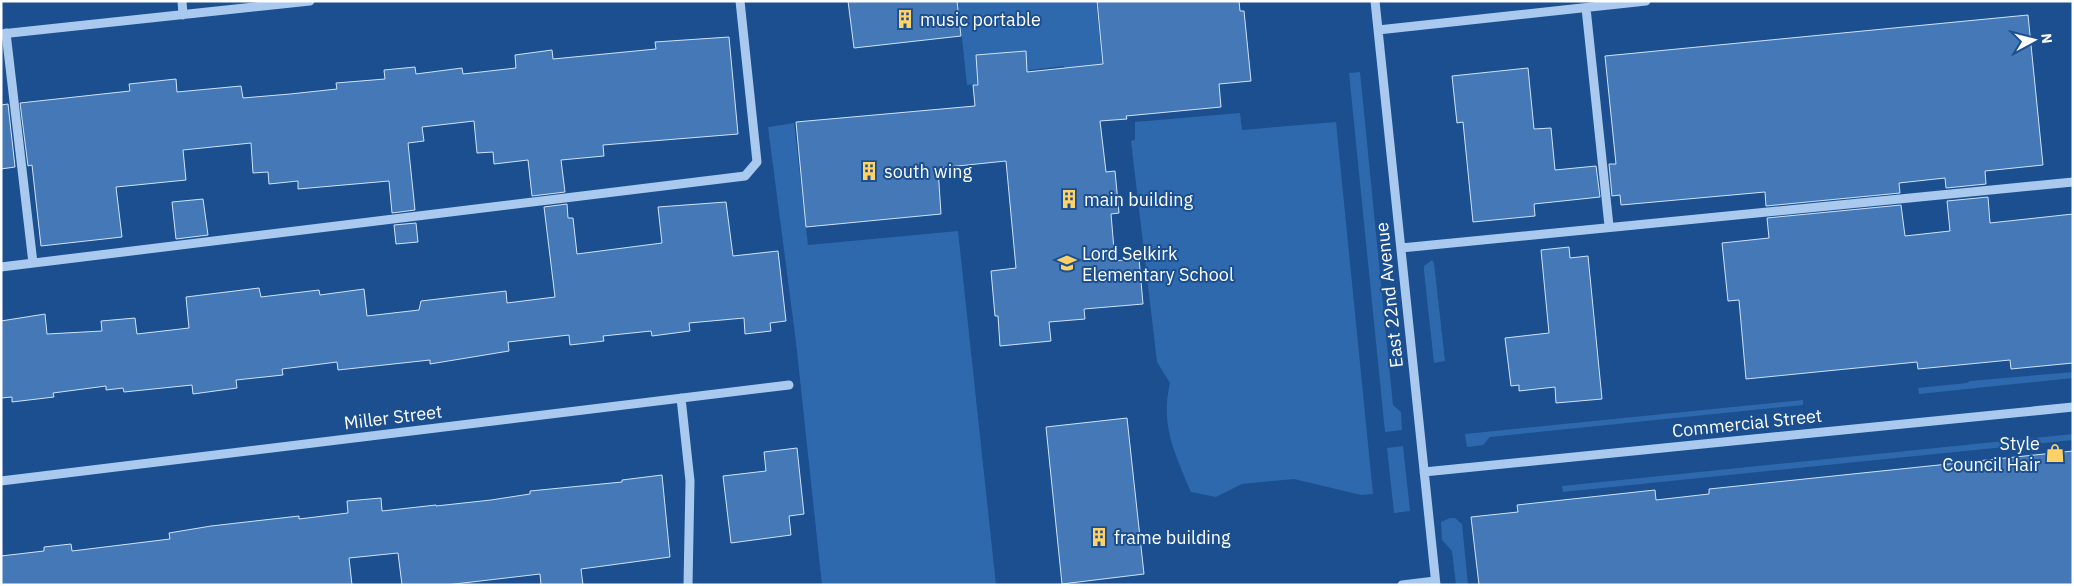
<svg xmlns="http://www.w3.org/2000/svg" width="2074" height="586" font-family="'IBM Plex Sans',sans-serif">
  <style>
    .green { fill: #2e69ad }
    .building { fill: #4478b7; stroke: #cfe3fa }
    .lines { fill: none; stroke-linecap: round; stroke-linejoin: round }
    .minor { stroke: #a9c9ee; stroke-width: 9 }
    .labels { text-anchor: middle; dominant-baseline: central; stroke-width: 4; stroke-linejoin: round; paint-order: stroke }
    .poi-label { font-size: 18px; fill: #fff; stroke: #1b4f8f; text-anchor: start }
    .street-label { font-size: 18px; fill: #fff; stroke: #1b4f8f }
  </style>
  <rect width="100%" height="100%" fill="#1b4f8f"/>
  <path class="green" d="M958,1H1096L1103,72L1065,76L1064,66L1029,70V78L967,85Z
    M1360,72L1393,405L1401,412L1402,430L1385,432L1349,73Z
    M1240,113L1242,130L1336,122L1373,494L1361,495L1294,479L1242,484L1216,497L1191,492C1175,454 1160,425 1170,383L1157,362L1131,141L1135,140V122Z
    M794,123L808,245L958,231L996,585H822L796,342L768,127Z
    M1432,260L1434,263L1445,361L1434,363L1424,271V266Z
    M2073,372V378L1919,394L1918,388L1967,383L1970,381Z
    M1803,400V405L1490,437L1483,445L1467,447L1465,434Z
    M2073,434V440L1563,492L1562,486Z
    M1403,446L1410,511L1394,513L1387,448Z
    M1450,518H1455L1462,524L1468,585H1456L1452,551L1442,540L1441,522Z"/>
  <path class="building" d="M848,1H957L961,36L854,48Z
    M1097,1H1239L1240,11H1244L1251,81L1219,84L1221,107L1126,116L1127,119L1100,121L1106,172L1115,171L1119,213L1111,214L1115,261L1139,258L1143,304L1084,309L1085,319L1049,322L1051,341L1000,346L998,316H995L991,271L1016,268L1006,161L938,168L941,214L806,227L796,122L975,106L973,85H978L976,55L1026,51L1027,72L1103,64Z
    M2028,15L2043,165L1985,171L1986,184L1946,188L1945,178L1899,183L1900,193L1766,206L1765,192L1621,205L1620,195L1612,196L1609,164H1616L1605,56Z
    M729,37L738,134L603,145L604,156L561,160L565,192L532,196L528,160L494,164L493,152L477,153L474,121L422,127L424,141L408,143L415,210L392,213L389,181L298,189V181L269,184L268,172L253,173L251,143L183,150L186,180L116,187L122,237L41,246L32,165L28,166L20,103L130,91L129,84L176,79L177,92L241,86L243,98L290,94L337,89L336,83L385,79L384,70L415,67L416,74L462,68L463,74L516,68L515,55L552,50L553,59L656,49L655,42Z
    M1528,68L1534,129L1551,128L1555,170L1596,166L1600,197L1534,204L1535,216L1473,222L1463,122L1457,123L1452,76Z
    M8,104L15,167L1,169V105Z
    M1988,197L1990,223L2073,214V363L2011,369L2010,360L1918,369L1917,362L1746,379L1739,300L1728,301L1722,243L1769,238L1767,218L1901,205L1905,236L1950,231L1947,201Z
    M203,199L208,235L176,239L172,202Z
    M726,202L733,256L778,251L786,321L770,323L771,331L745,334L744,318L689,323L690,331L652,336L651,331L603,336L604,341L570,345L569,335L508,342L509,351L430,364V360L338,370L337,362L282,369L283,375L236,380L237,388L193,394L192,385L124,392L123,388L106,390V386L53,393L54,397L12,402V397L1,398V321L45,314L47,334L102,331L101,321L135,318L137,334L189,328L186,297L259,288L261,297L319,290L320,295L364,289L367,316L419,310L421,301L506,291L507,303L555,297L544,207L567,204L568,218H573L577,254L662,243L658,207Z
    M416,223L418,242L396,244L394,225Z
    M1569,247L1570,258L1588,256L1602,399L1556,403L1555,387L1519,391V385L1511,386L1505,338L1549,333L1541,250Z
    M1127,418L1144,574L1062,584L1046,427Z
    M797,448L804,514L789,516L791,535L731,543L723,476L766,471L764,452Z
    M2073,451V585H1479L1471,517L1518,512L1517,505L1655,490L1656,500L1709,494V489Z
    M662,475L670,557L581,569L583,585H541L540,574L446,585H402L398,553L349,558L352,585H1V556L44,551V547L71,544L72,551L170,539L169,533L211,526L299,516V519L348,513L347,501L381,498L382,511L436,505V506L491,500L530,494V491L622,482V480Z"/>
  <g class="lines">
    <path class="minor" d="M182,1L183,15
      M1375,1L1436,585
      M1586,8L1609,226
      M1378,30L1646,1
      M6,33L33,263
      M1,34L310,1
      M1401,248L2073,182
      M1,267L745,176L757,162L740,1
      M681,398L690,481L688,585
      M1424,472L2073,407
      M1,481L789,385
      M1402,585L1435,581"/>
  </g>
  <defs>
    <g id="building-bare" transform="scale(1.5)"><path d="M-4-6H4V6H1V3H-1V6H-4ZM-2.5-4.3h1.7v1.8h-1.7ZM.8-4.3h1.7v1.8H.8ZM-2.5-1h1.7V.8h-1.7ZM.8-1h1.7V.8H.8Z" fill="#ffd166" stroke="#1b4f8f" stroke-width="2.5" paint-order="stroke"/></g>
    <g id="school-bare" transform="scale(1.5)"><path d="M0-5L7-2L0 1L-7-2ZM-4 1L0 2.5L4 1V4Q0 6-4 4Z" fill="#ffd166" stroke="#1b4f8f" stroke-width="2.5" paint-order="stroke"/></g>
    <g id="shop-bare" transform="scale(1.5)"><path d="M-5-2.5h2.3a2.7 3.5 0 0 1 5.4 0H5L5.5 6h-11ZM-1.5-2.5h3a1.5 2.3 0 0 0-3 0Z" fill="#ffd166" stroke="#1b4f8f" stroke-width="2.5" paint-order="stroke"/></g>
  </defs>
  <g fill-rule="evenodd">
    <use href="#building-bare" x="905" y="19"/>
    <use href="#building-bare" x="869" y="171"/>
    <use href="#building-bare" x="1069" y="199"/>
    <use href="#school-bare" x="1067" y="263"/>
    <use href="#shop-bare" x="2055" y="453"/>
    <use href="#building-bare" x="1099" y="537"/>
  </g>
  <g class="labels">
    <g class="poi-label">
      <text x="920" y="19">music portable</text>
      <text x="884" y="171">south wing</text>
      <text x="1084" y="199">main building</text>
      <text x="1082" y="253">Lord Selkirk<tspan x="1082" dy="21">Elementary School</tspan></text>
      <text x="2040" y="443" text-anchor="end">Style<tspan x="2040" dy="21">Council Hair</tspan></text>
      <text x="1114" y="537">frame building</text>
    </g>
    <g class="street-label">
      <text transform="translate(1389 295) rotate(-96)">East 22nd Avenue</text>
      <text transform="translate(393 417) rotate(-7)">Miller Street</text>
      <text transform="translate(1747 423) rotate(-6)">Commercial Street</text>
    </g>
  </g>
  <rect width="2074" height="586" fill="none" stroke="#ffffff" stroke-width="5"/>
  <g transform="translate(2034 40) rotate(83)" stroke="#1b4f8f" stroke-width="4" paint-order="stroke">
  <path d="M0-4L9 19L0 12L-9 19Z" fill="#ffffff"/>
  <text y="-8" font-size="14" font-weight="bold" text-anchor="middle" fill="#ffffff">N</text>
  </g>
</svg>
